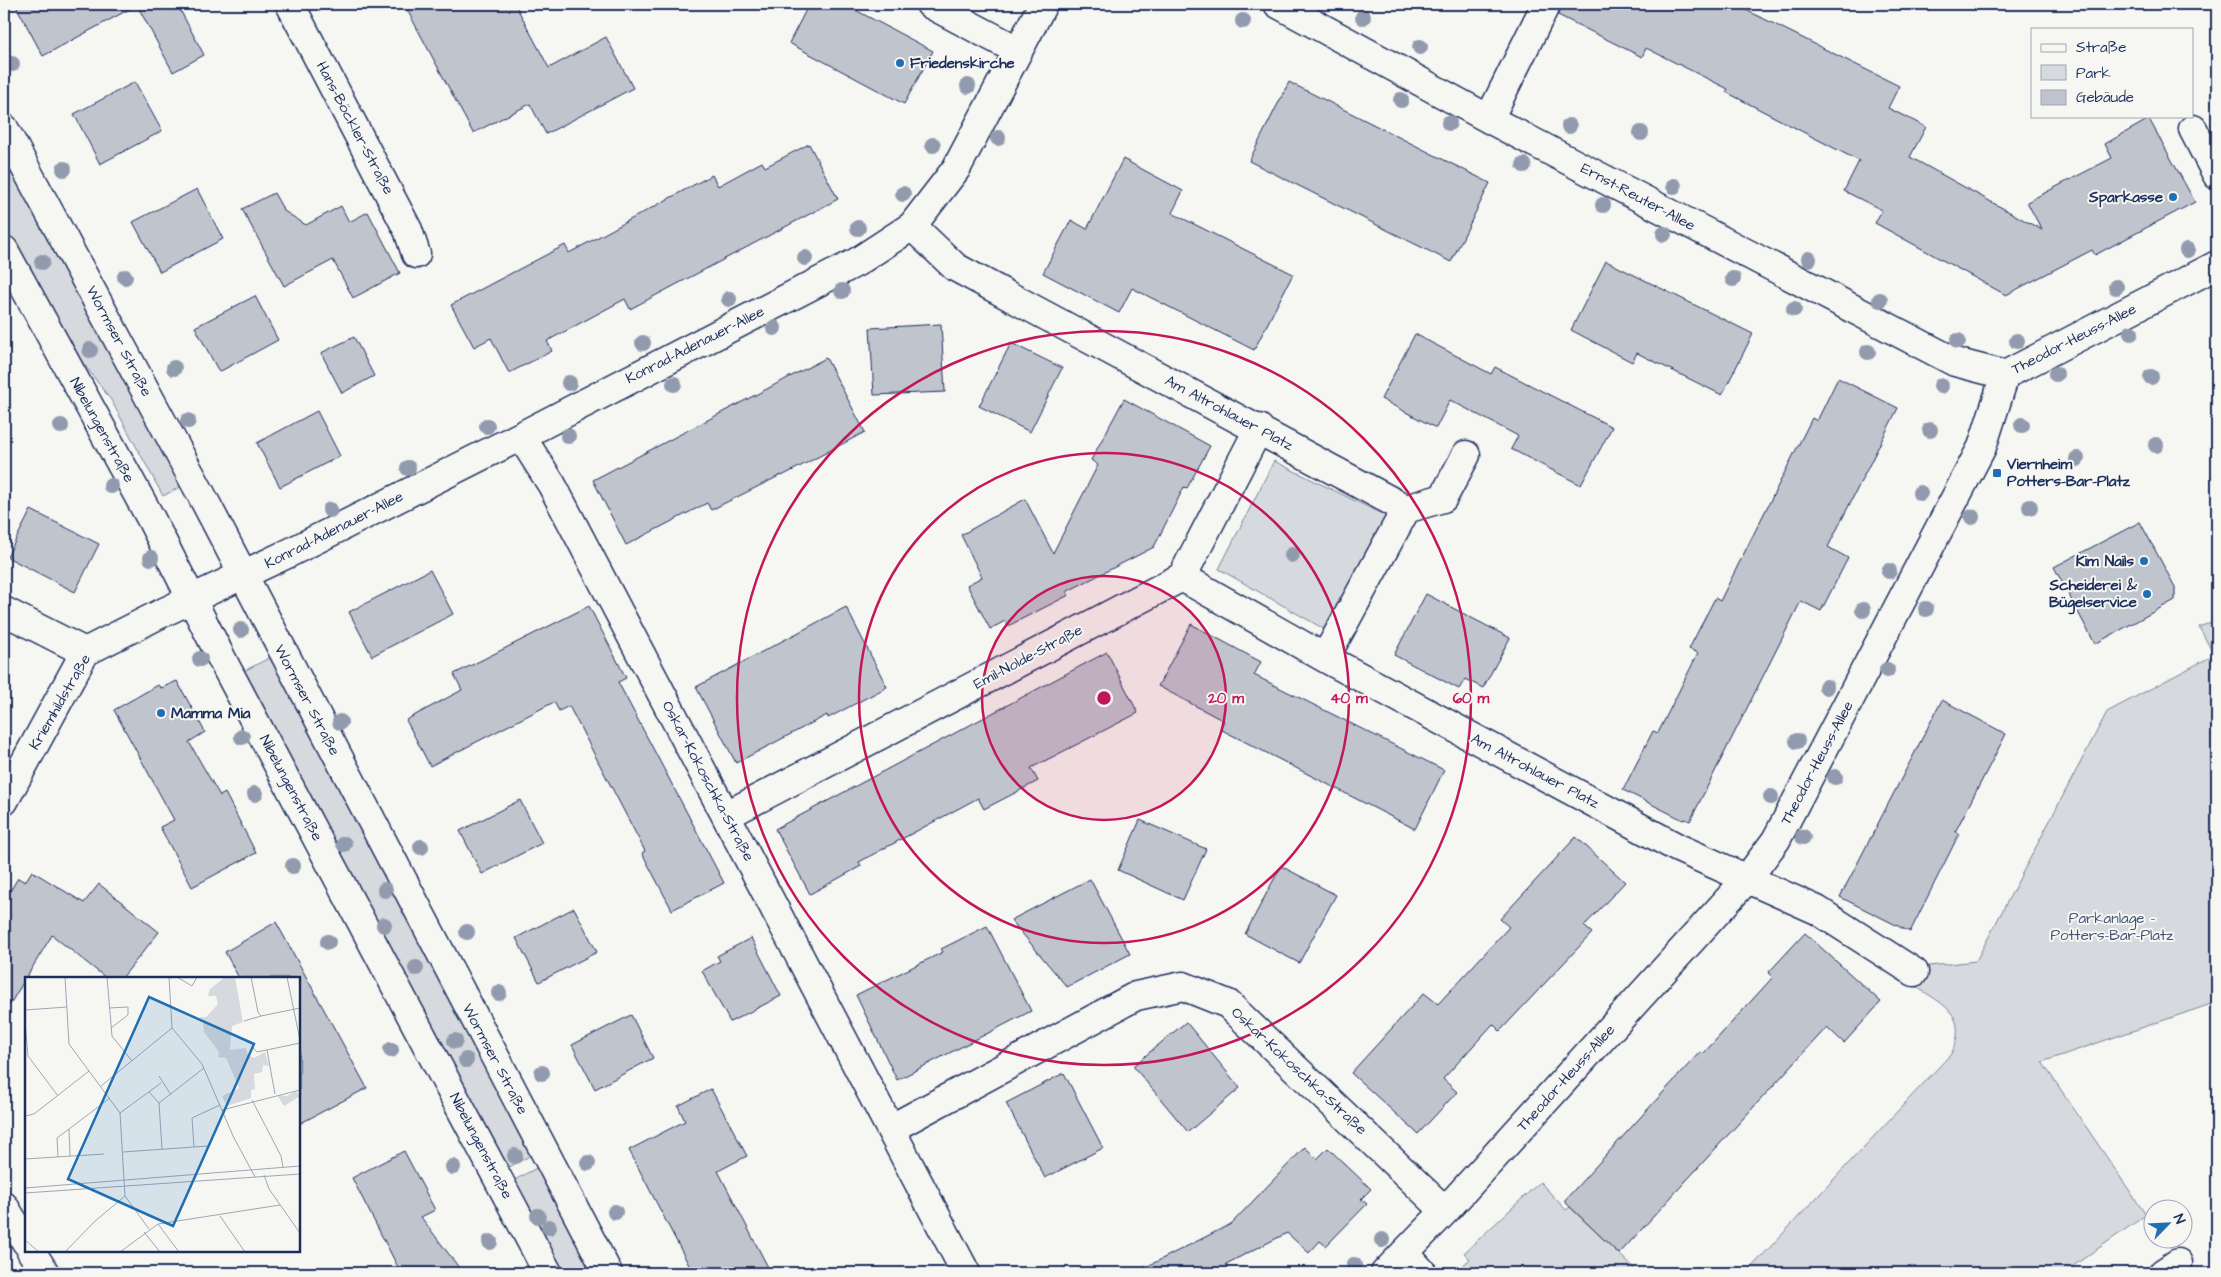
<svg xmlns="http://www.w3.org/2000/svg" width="2221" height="1277" font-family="'Architects Daughter',sans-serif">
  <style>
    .green { fill: #d6d9dd; stroke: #78849e }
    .building { fill: #c0c4cd; stroke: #1b2f5e }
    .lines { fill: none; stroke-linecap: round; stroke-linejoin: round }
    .minor-casing { stroke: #1b2f5e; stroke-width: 31 }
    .minor { stroke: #f6f6f2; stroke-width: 28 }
    .tree { fill: #929bae }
    .ring { fill: none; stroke: #c2185b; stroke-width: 2.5 }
    .poi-dot { fill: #1f6fb2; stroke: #f6f6f2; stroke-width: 2 }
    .labels { text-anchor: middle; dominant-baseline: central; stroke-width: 4; stroke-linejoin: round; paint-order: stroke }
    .poi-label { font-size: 15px; font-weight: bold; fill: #1b2f5e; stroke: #f6f6f2; text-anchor: start }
    .street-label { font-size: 15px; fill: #1b2f5e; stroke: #f6f6f2 }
    .park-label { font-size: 15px; fill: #405177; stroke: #f6f6f2 }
    .inset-road { fill: none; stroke: #9ea6b7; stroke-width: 1 }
    .view { fill: #1f6fb2; fill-opacity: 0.15; stroke: #1f6fb2; stroke-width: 2.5 }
    .inset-edge { fill: none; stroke: #1b2f5e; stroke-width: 2.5 }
    .centre { fill: #c2185b; stroke: #f6f6f2; stroke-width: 2.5 }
    .ring-label { font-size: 15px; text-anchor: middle; font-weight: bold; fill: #c2185b; stroke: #f6f6f2; stroke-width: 4; stroke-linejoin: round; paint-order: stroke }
  </style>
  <rect width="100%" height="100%" fill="#f6f6f2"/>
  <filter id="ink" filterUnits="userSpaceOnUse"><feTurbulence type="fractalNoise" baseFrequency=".02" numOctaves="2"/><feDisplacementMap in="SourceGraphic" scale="10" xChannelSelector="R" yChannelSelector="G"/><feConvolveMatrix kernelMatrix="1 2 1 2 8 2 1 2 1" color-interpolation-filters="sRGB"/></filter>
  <g filter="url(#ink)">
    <path class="green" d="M4,148L184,485L163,496L111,400L58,330L4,229Z
      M1274,461L1386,516L1324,629L1219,569Z
      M2217,620V1002L2042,1062L2146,1215L2073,1266V1273H1746L1951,1054C1971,1013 1940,1003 1910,983L1920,967L1976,961L2107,712L2214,655L2199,627Z
      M273,656L535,1153L504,1170L242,672Z
      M540,1166L596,1273H559L511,1182Z
      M1540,1182L1566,1210L1570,1207L1639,1273H1461L1460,1268L1470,1259L1464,1253Z"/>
    <path class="building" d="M15,4H177L204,55L173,72L137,5L43,56Z
      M404,4H515L549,68L606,37L633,88L546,134L530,104L473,133Z
      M809,4H844L933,51L904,104L789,43Z
      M1562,4H1734L1899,86L1888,108L1926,127L1910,157L2042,230L2027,202L2112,158L2105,144L2149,119L2195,202L2095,255L2092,250L2006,295L1875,223L1882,210L1844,191L1859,161L1726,92L1728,89L1646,48L1642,57L1558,15Z
      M135,82L162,131L100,164L74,114Z
      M1289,82L1490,183L1451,262L1249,161Z
      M809,144L838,199L630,309L625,299L547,341L552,351L509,373L491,338L474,347L451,305L565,245L569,253L712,175L718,186L762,162L765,167Z
      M1123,159L1183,191L1172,213L1293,274L1254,350L1132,288L1119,313L1043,273L1071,220L1087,229Z
      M197,189L223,239L160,272L133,222Z
      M274,193L284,211L306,225L341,206L349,222L368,212L400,273L353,298L333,260L284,286L242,209Z
      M1606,261L1753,334L1722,395L1637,353L1632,362L1571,330Z
      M255,296L278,340L219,372L195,327Z
      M941,324L945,392L874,395L870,328Z
      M1415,334L1491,374L1495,367L1612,427L1581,485L1511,449L1518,436L1450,400L1436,428L1381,399Z
      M354,337L374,376L342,393L321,353Z
      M1011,343L1062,368L1030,432L979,406Z
      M826,358L865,432L782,476L781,475L711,510L707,503L626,545L593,480Z
      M1838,378L1898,408L1828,547L1848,558L1821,611L1801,601L1690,821L1685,819L1683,820L1623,790L1653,731L1658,733L1698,653L1689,649L1715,598L1720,601L1812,418L1817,421Z
      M1124,399L1210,446L1187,488L1184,487L1154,547L1066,592L1069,595L1008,626L1005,621L990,629L967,585L982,577L961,535L1025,499L1053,553L1098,465L1091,460Z
      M317,411L340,456L280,487L257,443Z
      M31,510L99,544L75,592L7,557Z
      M2140,522L2175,587V600L2095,644L2054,567Z
      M430,570L453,614L372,656L349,612Z
      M1426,594L1510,638L1483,688L1465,679L1459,689L1394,655Z
      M589,606L626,678L618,682L724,883L672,910L642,853L645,851L569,706L559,711L554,702L430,766L406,720L462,690L454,674Z
      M846,607L887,687L828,718L827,715L736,763L696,687Z
      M1191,624L1261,662L1254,675L1444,770L1415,829L1220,729L1224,721L1158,686Z
      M1107,652L1138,713L1031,768L1038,781L984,809L978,798L859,862L861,866L810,894L775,829Z
      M177,681L205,732L189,742L220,796L225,793L256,853L192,887L160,827L174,820L114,710L158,685L161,688Z
      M1942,700L2006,734L1955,832L1959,834L1910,932L1840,897Z
      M520,800L542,843L482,874L460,831Z
      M1140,820L1206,849L1183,900L1118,870Z
      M1576,837L1625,882L1584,926L1592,933L1500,1031L1493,1024L1443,1079L1457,1092L1418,1134L1351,1073L1424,993L1438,1004L1509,927L1500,919Z
      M1281,866L1336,895L1299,963L1245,934Z
      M32,871L84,903L99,884L159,932L122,978H106L52,935L4,1014V901L18,878L25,882Z
      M1090,879L1130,954L1067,987L1011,920Z
      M574,908L597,952L539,982L516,938Z
      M276,922L367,1088L299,1124V978H239L225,952Z
      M987,926L1031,1011L897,1080L856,995L943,952L941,949Z
      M1805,933L1881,1002L1844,1043L1827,1027L1619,1254L1564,1201L1700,1052L1703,1054L1773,977L1768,973Z
      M751,938L781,996L730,1022L702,971L720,961L717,956Z
      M631,1015L653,1058L595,1089L572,1045Z
      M1186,1022L1240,1088L1188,1132L1133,1066Z
      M1064,1073L1103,1148L1045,1178L1006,1103Z
      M711,1089L747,1156L718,1171L771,1273H693L629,1150L685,1121L678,1106Z
      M1305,1147L1317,1159L1328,1148L1371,1189L1361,1199L1367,1204L1326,1246L1320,1241L1309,1253L1287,1233L1226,1264L1230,1273H1134L1231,1224Z
      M404,1151L435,1210L421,1217L463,1273H401L352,1178Z"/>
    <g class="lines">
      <g class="minor-casing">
        <path id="minor" d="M290,4L408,230L416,254
          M930,4L1017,50
          M1278,4L1489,119L1955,362L2005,375
          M1489,119L1546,4
          M4,128L200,492L608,1273
          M2193,129L2217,175
          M912,226L955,267L1406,509
          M4,250L151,519L227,669L548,1273
          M521,436L552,485L966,1273
          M1406,509L1443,498L1466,455
          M1182,577L1325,658L1678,848L1817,910L1914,972
          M4,611L85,652
          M1325,658L1406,509
          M4,801L85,652L160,614L289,553L521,436L857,262L912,226L956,169L1043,4
          M727,815L1182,577L1259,428
          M892,1128L1136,996L1183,986L1228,1004L1445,1211
          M4,1206L26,1242
          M31,1251L45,1273
          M1405,1253L1423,1273
          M1385,1273L1445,1211L1747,879L1776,840L1982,447L2005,375L2217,265
          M2163,1273L2178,1263"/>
      </g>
      <use href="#minor" class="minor"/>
    </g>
    <g class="tree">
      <circle cx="1363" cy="17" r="8"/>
      <circle cx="1243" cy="21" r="8"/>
      <circle cx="1420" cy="47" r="8"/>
      <circle cx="12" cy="64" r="8"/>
      <circle cx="968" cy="86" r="8"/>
      <circle cx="1401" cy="100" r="8"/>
      <circle cx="1449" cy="123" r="8"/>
      <circle cx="1569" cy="126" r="8"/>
      <circle cx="1641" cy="133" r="8"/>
      <circle cx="998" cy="138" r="8"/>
      <circle cx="933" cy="145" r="8"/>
      <circle cx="1524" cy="165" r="8"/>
      <circle cx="64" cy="169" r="8"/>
      <circle cx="1674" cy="186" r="8"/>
      <circle cx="903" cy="194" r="8"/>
      <circle cx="1603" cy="205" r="8"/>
      <circle cx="858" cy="228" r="8"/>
      <circle cx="1664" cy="234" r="8"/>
      <circle cx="2187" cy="250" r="8"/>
      <circle cx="805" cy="258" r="8"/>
      <circle cx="1809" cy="259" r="8"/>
      <circle cx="42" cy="262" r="8"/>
      <circle cx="125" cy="277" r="8"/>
      <circle cx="1733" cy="279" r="8"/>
      <circle cx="2116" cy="287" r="8"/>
      <circle cx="842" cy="291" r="8"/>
      <circle cx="729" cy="299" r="8"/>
      <circle cx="1880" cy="300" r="8"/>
      <circle cx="1794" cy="309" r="8"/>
      <circle cx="774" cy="328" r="8"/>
      <circle cx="2131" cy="333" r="8"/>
      <circle cx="1958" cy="341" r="8"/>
      <circle cx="2017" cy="341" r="8"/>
      <circle cx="643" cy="343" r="8"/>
      <circle cx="90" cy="350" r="8"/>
      <circle cx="1868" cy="352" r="8"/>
      <circle cx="174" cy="368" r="8"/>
      <circle cx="2056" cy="374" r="8"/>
      <circle cx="2151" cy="377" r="8"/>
      <circle cx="569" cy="383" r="8"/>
      <circle cx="674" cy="384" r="8"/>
      <circle cx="1941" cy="386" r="8"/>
      <circle cx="188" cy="421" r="8"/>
      <circle cx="2022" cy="425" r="8"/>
      <circle cx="61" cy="426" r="8"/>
      <circle cx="487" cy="426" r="8"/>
      <circle cx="1930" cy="430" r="8"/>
      <circle cx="568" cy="436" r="8"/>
      <circle cx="2156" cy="445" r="8"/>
      <circle cx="2077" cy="459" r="8"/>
      <circle cx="408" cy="468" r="8"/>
      <circle cx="111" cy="486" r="8"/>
      <circle cx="1920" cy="493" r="8"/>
      <circle cx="2030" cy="507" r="8"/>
      <circle cx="330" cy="510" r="8"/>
      <circle cx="1972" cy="517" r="8"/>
      <circle cx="1292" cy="555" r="8"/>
      <circle cx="151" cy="558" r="8"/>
      <circle cx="1889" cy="571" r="8"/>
      <circle cx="1926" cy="609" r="8"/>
      <circle cx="1863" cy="610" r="8"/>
      <circle cx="241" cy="630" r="8"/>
      <circle cx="200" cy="659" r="8"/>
      <circle cx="1887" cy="670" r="8"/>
      <circle cx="1826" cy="687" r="8"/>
      <circle cx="340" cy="722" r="8"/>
      <circle cx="242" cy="737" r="8"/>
      <circle cx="1797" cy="741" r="8"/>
      <circle cx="1835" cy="777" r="8"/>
      <circle cx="255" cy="794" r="8"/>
      <circle cx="1771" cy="797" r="8"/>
      <circle cx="1803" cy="837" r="8"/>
      <circle cx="344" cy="844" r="8"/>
      <circle cx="421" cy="847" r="8"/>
      <circle cx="293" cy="866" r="8"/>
      <circle cx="385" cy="890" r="8"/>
      <circle cx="384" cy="925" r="8"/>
      <circle cx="467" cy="932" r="8"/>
      <circle cx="328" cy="942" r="8"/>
      <circle cx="416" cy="968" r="8"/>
      <circle cx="499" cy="993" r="8"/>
      <circle cx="455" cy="1041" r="8"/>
      <circle cx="391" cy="1050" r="8"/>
      <circle cx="466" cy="1060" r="8"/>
      <circle cx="542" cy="1073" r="8"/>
      <circle cx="515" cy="1156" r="8"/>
      <circle cx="588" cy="1163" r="8"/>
      <circle cx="453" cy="1167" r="8"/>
      <circle cx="615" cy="1212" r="8"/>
      <circle cx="538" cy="1216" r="8"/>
      <circle cx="549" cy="1227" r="8"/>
      <circle cx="1382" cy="1240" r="8"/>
      <circle cx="490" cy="1242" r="8"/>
      <circle cx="1354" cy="1265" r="8"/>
    </g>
  </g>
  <circle cx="1104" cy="698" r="122" fill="#c2185b" fill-opacity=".12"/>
  <g class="ring">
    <circle cx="1104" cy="698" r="122"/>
    <circle cx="1104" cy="698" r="245"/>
    <circle cx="1104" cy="698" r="367"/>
  </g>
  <g class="poi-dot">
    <circle cx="900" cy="63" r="5"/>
    <circle cx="2173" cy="197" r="5"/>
    <rect x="1992" y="468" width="10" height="10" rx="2.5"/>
    <circle cx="2144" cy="561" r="5"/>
    <circle cx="2147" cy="594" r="5"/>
    <circle cx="161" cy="713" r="5"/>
  </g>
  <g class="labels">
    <g class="poi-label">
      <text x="910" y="63">Friedenskirche</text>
      <text x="2163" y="197" text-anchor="end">Sparkasse</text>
      <text x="2007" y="464">Viernheim<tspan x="2007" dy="17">Potters-Bar-Platz</tspan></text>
      <text x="2134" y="561" text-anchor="end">Kim Nails</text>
      <text x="2137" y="585" text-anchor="end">Scheiderei &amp;<tspan x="2137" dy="17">Bügelservice</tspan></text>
      <text x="171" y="713">Mamma Mia</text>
    </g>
    <g class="street-label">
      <text transform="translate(355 128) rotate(62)">Hans-Böckler-Straße</text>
      <text transform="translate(1638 197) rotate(28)">Ernst-Reuter-Allee</text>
      <text transform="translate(2074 339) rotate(-27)">Theodor-Heuss-Allee</text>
      <text transform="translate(119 341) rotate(62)">Wormser Straße</text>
      <text transform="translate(695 345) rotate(-27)">Konrad-Adenauer-Allee</text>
      <text transform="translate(1229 413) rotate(28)">Am Altrohlauer Platz</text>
      <text transform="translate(102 430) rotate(61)">Nibelungenstraße</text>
      <text transform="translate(334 530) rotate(-27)">Konrad-Adenauer-Allee</text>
      <text transform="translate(1028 657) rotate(-28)">Emil-Nolde-Straße</text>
      <text transform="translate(307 700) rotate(62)">Wormser Straße</text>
      <text transform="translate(60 702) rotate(-60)">Kriemhildstraße</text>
      <text transform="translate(1817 763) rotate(-62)">Theodor-Heuss-Allee</text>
      <text transform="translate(1535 771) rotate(28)">Am Altrohlauer Platz</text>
      <text transform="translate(708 781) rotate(62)">Oskar-Kokoschka-Straße</text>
      <text transform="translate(291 788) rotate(62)">Nibelungenstraße</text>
      <text transform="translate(495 1059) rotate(62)">Wormser Straße</text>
      <text transform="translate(1299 1071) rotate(43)">Oskar-Kokoschka-Straße</text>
      <text transform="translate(1566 1078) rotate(-48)">Theodor-Heuss-Allee</text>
      <text transform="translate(481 1146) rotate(62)">Nibelungenstraße</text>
    </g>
    <g class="park-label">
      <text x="2112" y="918">Parkanlage -<tspan x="2112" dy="17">Potters-Bar-Platz</tspan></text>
    </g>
  </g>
  <g transform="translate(25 977)">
    <rect width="275" height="275" fill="#f6f6f2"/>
    <path d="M200,0H210L218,45L207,49L205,73L221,71L223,78L229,81L240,75L244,89L238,88L237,95L229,97L230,112L226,113V121L202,129L197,119L214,111L201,81L193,80L194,75L179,55L178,45H175V40H181L193,27L191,19H183L185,12ZM271,114L275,119L259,129L252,118L262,119Z" fill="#d6d9dd"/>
    <path class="inset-road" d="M40,0L44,67L95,136L100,219L124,252M82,0L87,59L107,84M144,0L147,51L177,87L208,159L230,200M152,0L167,9L172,0M226,0L233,35L236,39L275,31M262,0L275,63M84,31L103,30V38L86,51M0,33L42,30M219,44L236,39M0,45L3,79L33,119M227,70L232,75L275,66M242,73L250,117M134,99L146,118M76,109L147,51M124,115L134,126L137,172M227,123L256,179L258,190M134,126L179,91M197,133L275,113M95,136L136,106M0,139L9,137L64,94M169,170L167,141L195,128M98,175L183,169M45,179L44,152L85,121M33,180L32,161L44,152M0,182L79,177M239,198L244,212L275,256M0,211L275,189M0,216L275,197M195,239L220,275M133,247L154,275M119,255L135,275M0,263L14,275M40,275L69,245L100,219M95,275L133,247L255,228"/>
    <path class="view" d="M124,20L229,67L148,249L43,202Z"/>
    <rect width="275" height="275" class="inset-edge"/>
  </g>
  <circle cx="1104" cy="698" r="8" class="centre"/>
  <g class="ring-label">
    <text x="1226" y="703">20 m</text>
    <text x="1349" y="703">40 m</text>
    <text x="1471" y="703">60 m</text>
  </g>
  <rect width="2221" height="1277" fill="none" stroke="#f6f6f2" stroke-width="20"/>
  <rect x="10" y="10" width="2201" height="1257" fill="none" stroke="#1b2f5e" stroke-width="2" filter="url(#ink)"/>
  <rect x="2031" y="28" width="162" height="90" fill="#f6f6f2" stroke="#9ea6b7"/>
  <rect x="2041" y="44" width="25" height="8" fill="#f6f6f2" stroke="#9ea6b7"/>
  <text x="2076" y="52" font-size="15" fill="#1b2f5e">Straße</text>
  <rect x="2041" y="65" width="25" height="15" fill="#d6d9dd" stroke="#9ea6b7"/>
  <text x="2076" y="78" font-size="15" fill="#1b2f5e">Park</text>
  <rect x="2041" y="90" width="25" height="15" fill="#c0c4cd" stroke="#9ea6b7"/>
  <text x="2076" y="102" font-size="15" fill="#1b2f5e">Gebäude</text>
  <g transform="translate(2168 1224) rotate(66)"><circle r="24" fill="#f6f6f2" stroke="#9ea6b7"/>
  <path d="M0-4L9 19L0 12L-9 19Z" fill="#1f6fb2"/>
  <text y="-8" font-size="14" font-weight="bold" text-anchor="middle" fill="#1b2f5e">N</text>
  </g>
</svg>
